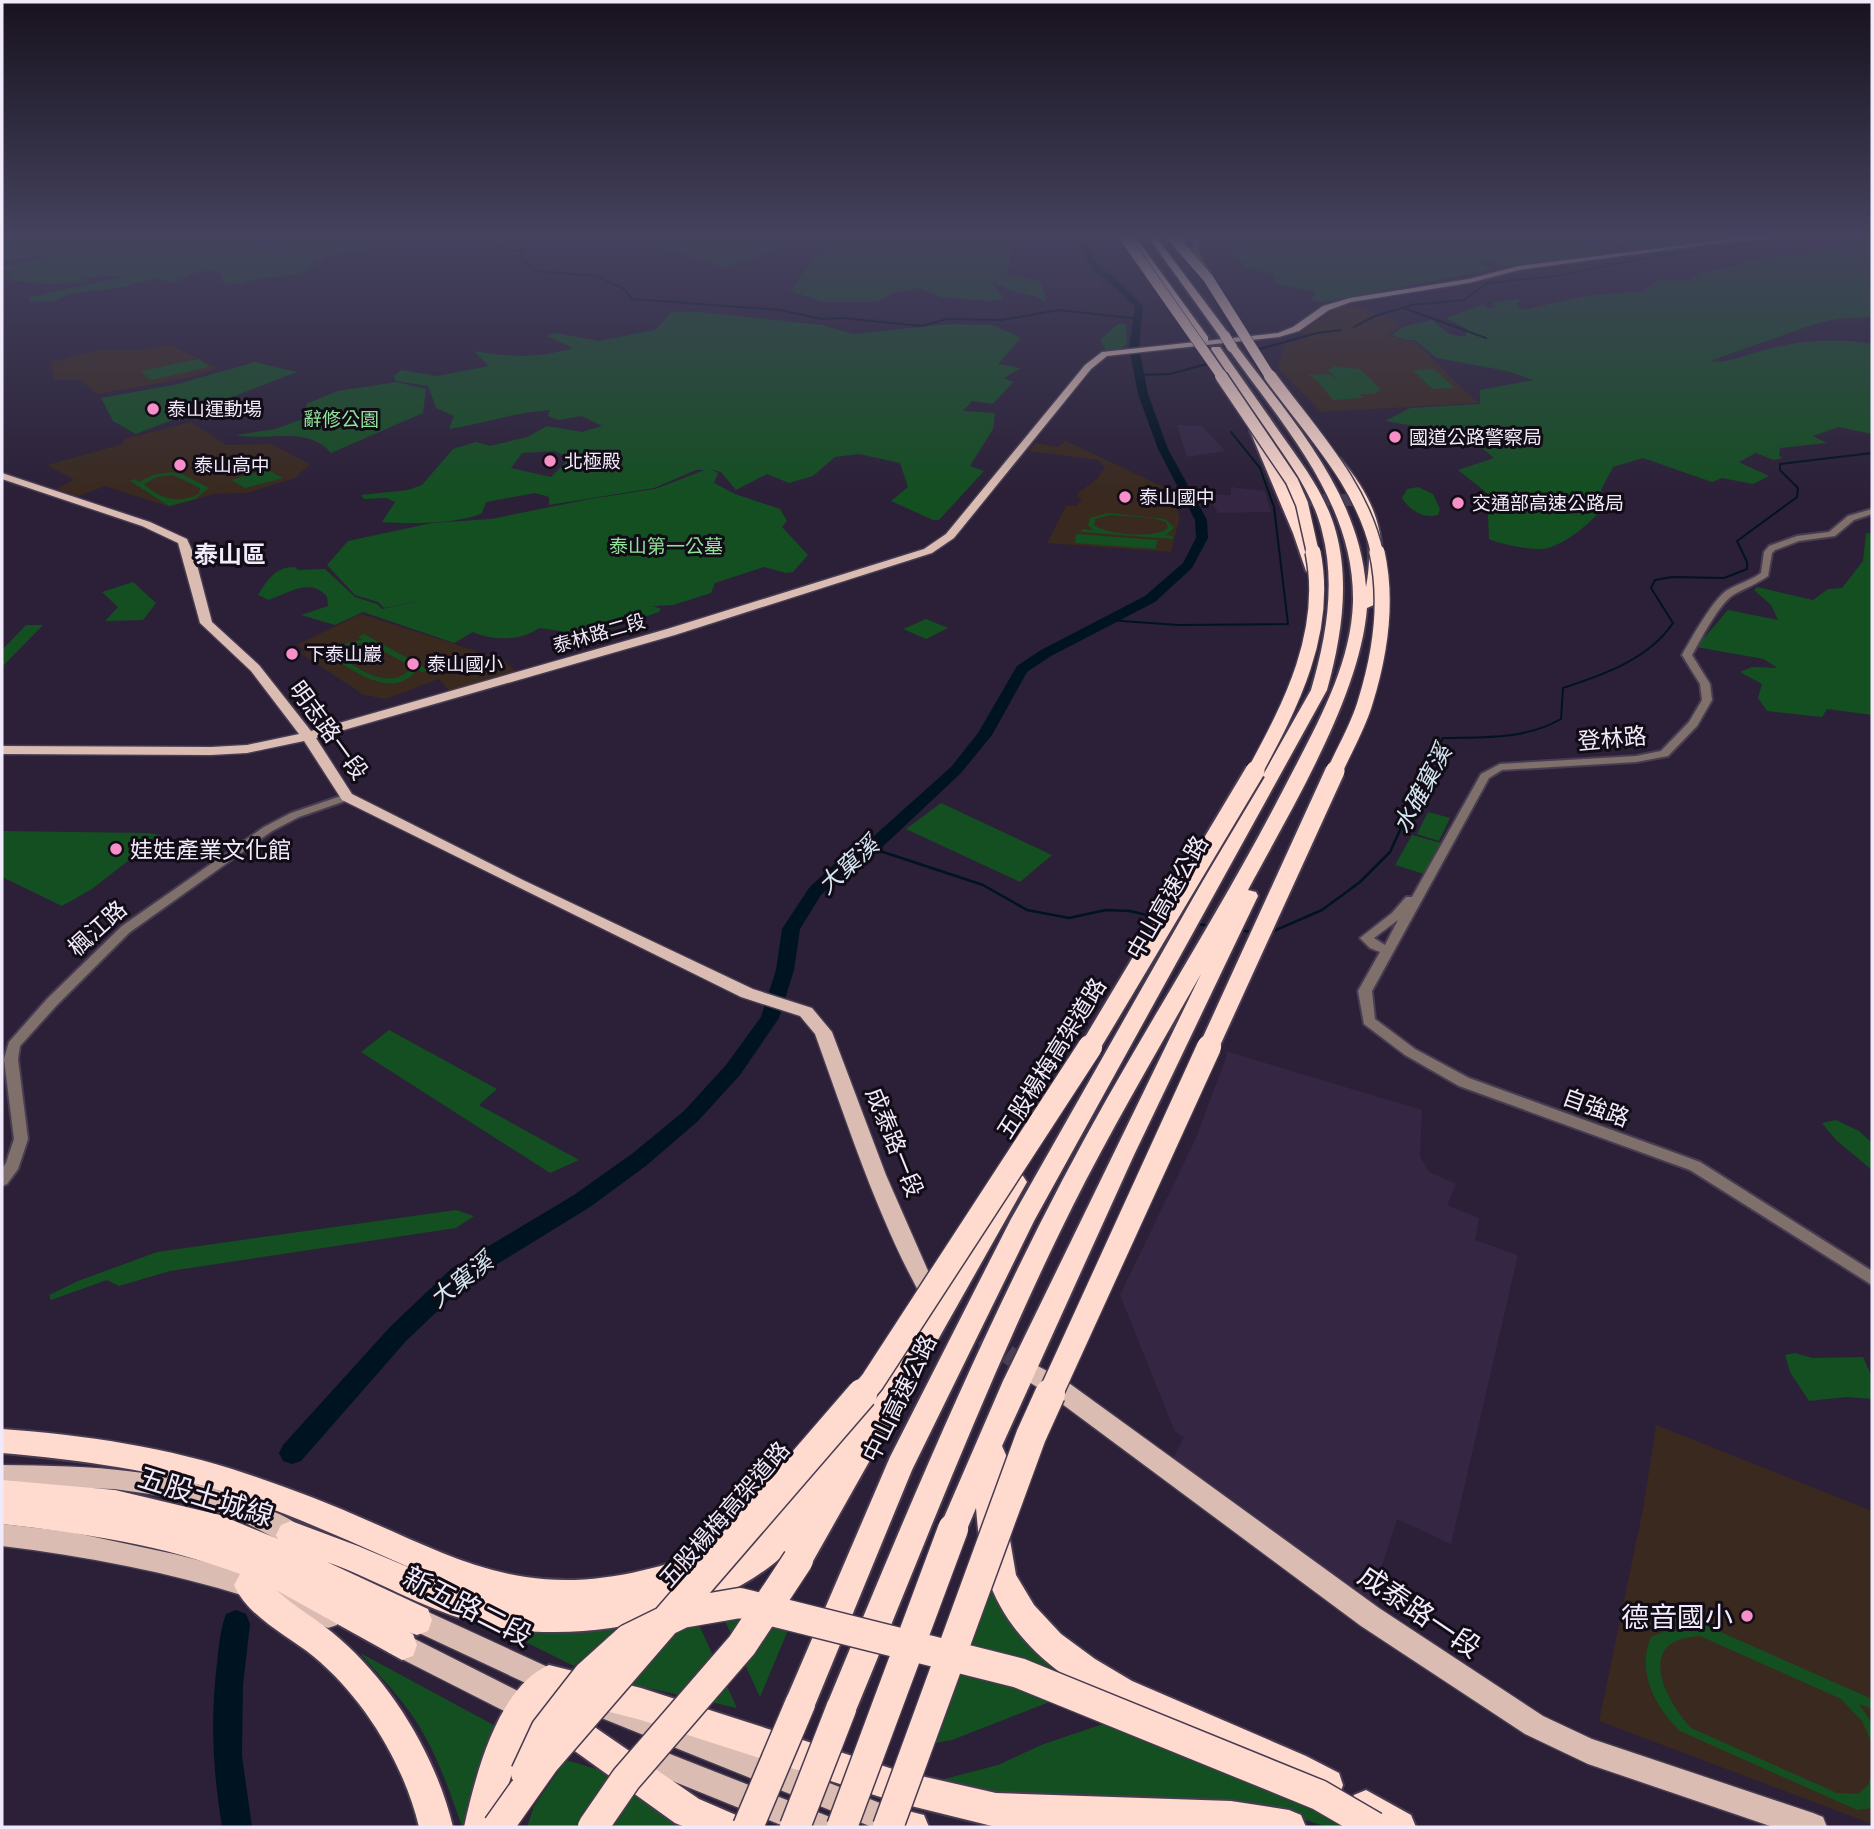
<svg xmlns="http://www.w3.org/2000/svg" width="1874" height="1829" font-family="'PT Sans','Noto Sans TC',sans-serif">
  <style>
    .built { fill: #352744 }
    .education { fill: #39291f }
    .green { fill: #144f21; fill-rule: evenodd }
    .lines { fill: none; stroke-linecap: round; stroke-linejoin: round }
    .stream-far1 { stroke: #001320; stroke-width: 2 }
    .stream { stroke: #001320; stroke-width: 2.5 }
    .river { fill: #001320; fill-rule: evenodd }
    .major-tunnel { stroke: #493e54; stroke-width: 19; stroke-dasharray: 19 10; stroke-linecap: butt }
    .highway-tunnel { stroke: #493e54; stroke-width: 12; stroke-dasharray: 12 6; stroke-linecap: butt }
    .minor-casing { stroke: #473c52; stroke-width: 4 }
    .major-casing { stroke: #473c52; stroke-width: 3 }
    .highway-casing { stroke: #473c52; stroke-width: 4 }
    .minor { fill: #7f706b; fill-rule: evenodd }
    .major { fill: #dabcb2; fill-rule: evenodd }
    .highway { fill: #ffdace; fill-rule: evenodd }
    .highway-bridge-far5-casing { stroke: #473c52; stroke-width: 11; stroke-linecap: butt }
    .highway-bridge-far4-casing { stroke: #473c52; stroke-width: 15; stroke-linecap: butt }
    .highway-bridge-far3-casing { stroke: #473c52; stroke-width: 18; stroke-linecap: butt }
    .highway-bridge-far2-casing { stroke: #473c52; stroke-width: 23; stroke-linecap: butt }
    .highway-bridge-far1-casing { stroke: #473c52; stroke-width: 27; stroke-linecap: butt }
    .highway-bridge-casing { stroke: #473c52; stroke-width: 33; stroke-linecap: butt }
    .highway-bridge-far5 { stroke: #ffdace; stroke-width: 10 }
    .highway-bridge-far4 { stroke: #ffdace; stroke-width: 12 }
    .highway-bridge-far3 { stroke: #ffdace; stroke-width: 15 }
    .highway-bridge-far2 { stroke: #ffdace; stroke-width: 19 }
    .highway-bridge-far1 { stroke: #ffdace; stroke-width: 24 }
    .highway-bridge { stroke: #ffdace; stroke-width: 30 }
    .poi-dot { fill: #f98fc9; stroke: #110c16; stroke-width: 2.5 }
    .labels { text-anchor: middle; dominant-baseline: central; stroke-width: 6; stroke-linejoin: round; paint-order: stroke }
    .far-poi-label { font-size: 19px; fill: #f1eafa; stroke: #110c16; text-anchor: start }
    .far-park-label { font-size: 19px; fill: #92e49b; stroke: #110c16 }
    .far-street-label { font-size: 19px; fill: #f1eafa; stroke: #110c16 }
    .street-label { font-size: 23px; fill: #f1eafa; stroke: #110c16 }
    .poi-label { font-size: 23px; fill: #f1eafa; stroke: #110c16; text-anchor: start }
    .far-district-label { font-size: 24px; font-weight: bold; fill: #f1eafa; stroke: #110c16 }
    .water-label { font-size: 24px; font-style: italic; fill: #d5e7f3; stroke: #110c16 }
    .near-street-label { font-size: 28px; fill: #f1eafa; stroke: #110c16 }
    .near-poi-label { font-size: 28px; fill: #f1eafa; stroke: #110c16; text-anchor: end }
  </style>
  <rect width="100%" height="100%" fill="#2b2037"/>
  <path class="built" d="M1094,278L1106,288H1048L1045,279Z
    M1177,425L1202,426L1225,451L1187,457Z
    M1231,487L1265,491L1271,512L1218,513L1207,494L1231,495Z
    M1225,1051L1422,1110L1420,1156L1429,1172L1456,1184L1447,1205L1479,1218L1475,1240L1518,1255L1451,1544L1397,1519L1370,1603L1171,1462L1184,1437L1175,1432L1120,1295L1196,1138L1227,1055Z"/>
  <path class="education" d="M1354,305L1394,320L1400,327L1389,335L1405,341H1414L1478,403L1321,412L1278,368L1285,343L1309,337L1300,333L1340,306Z
    M170,345L218,368L187,378L97,394L81,380H54L51,362L97,350L146,349Z
    M191,422L226,445L271,444L310,464L295,478L247,493L214,494L170,507L105,486L78,496L56,489L74,480L47,465L123,444L124,439Z
    M1066,441L1168,489L1180,517L1171,552L1047,543L1066,506H1077L1082,498L1076,497L1079,492L1097,479L1105,467L1098,460L1029,451L1035,443L1058,447Z
    M361,614L476,651L480,656L496,652L516,672L449,691L439,679L386,699L364,695L300,653L305,650L296,645Z
    M1656,1425L1872,1511V1824L1599,1721L1644,1504Z"/>
  <path class="green" d="M2,238H247L260,243L294,238H342L393,244L326,257L303,273L245,281L246,283L225,285L221,274L214,270L195,273L174,283L157,278L122,287L69,294L56,301L30,302V297L121,277L105,275L81,279L91,281C59,286 33,285 2,278L12,273L2,268L44,257L41,255L2,261Z
    M632,238H1014L1007,275L1040,280L1046,298L1045,302C1034,293 1025,295 1012,291C1003,288 1000,283 991,282L1004,299L988,301L940,297L920,288L892,293L878,302H822L791,291L812,259L827,249L812,242L790,243L727,268Z
    M1206,238H1585L1590,249L1603,255L1506,266L1482,262L1491,270L1323,302L1311,300L1316,292L1275,284L1274,275L1244,267L1230,246L1204,248Z
    M1621,238H1744C1703,240 1662,251 1622,245Z
    M1825,238L1853,240L1872,238V317L1836,319L1815,324L1710,361C1730,364 1749,353 1768,349C1804,340 1836,338 1872,344V434L1839,427L1813,436L1827,443L1780,448L1779,455L1782,458L1774,460L1756,453L1739,462L1769,476L1753,484L1722,478L1712,482L1643,458L1613,467L1601,490V510C1588,525 1568,542 1548,548C1537,552 1500,544 1489,539L1487,493L1458,470L1494,458L1467,435L1385,421L1410,408L1480,404V390L1533,380L1507,371L1437,358L1415,340H1405L1392,335L1402,327L1432,320L1449,334L1465,337L1467,329L1446,318L1484,304L1488,308L1496,307L1493,302L1521,299L1516,304L1521,309H1528L1585,296L1643,291L1660,279L1689,280L1700,273L1745,264L1743,261L1848,247Z
    M672,312H700L822,325L853,334L949,324L993,325L1021,338L998,364L1021,368L1004,378L1013,382L993,404L972,401L963,411L995,413L993,429L970,466L984,471L939,520H933L891,501L908,487L900,463L859,454L835,457L813,476L789,483L767,474L736,490L721,472L710,469L718,473L714,483L735,494L780,509L787,521L782,527L808,555L793,572L786,573L764,567L715,583L711,593L673,605L639,607L653,606L661,609L659,612L606,630L583,634L539,628C522,641 493,641 473,632L454,643L363,612L335,625L301,615L328,606L327,597C312,577 288,593 269,600L258,595C268,580 274,567 295,567L298,570L325,569L355,597L377,604L382,609L424,600L384,608L378,602L355,595L327,565L348,541L432,523L491,519L590,499L655,489L705,470H696L654,488L549,505V497L535,493L486,502L482,513C460,524 407,524 382,522L395,502L386,498L364,499L361,495L408,490L422,485L453,449L476,442L490,446L527,437L547,426L582,432L602,426L582,416L558,420L548,416L550,410C515,412 483,424 449,429L454,416L436,408L428,386L396,381L394,376L401,370L437,376L489,366L474,351C513,357 534,359 573,348L547,336L556,333L599,341L655,330ZM554,451L570,458L551,477L511,468L522,453Z
    M1118,324H1126L1127,344L1118,351H1106L1100,340Z
    M199,359L209,367L150,380L141,371Z
    M255,362L297,372L136,434L113,421L101,398L178,384Z
    M1335,366L1360,369L1381,389L1374,394H1359L1363,398L1333,400L1316,379L1307,375L1329,374L1339,382L1328,370Z
    M1434,369L1455,388L1433,389L1412,370Z
    M396,382L426,389L423,413L331,453C307,425 267,442 236,435L275,429L308,417L306,404L338,391Z
    M266,469L283,478L245,488L231,480Z
    M171,472L182,474L209,488L195,499L169,506L130,481L135,479L139,482L153,475ZM173,475L200,488L199,494C179,504 160,499 144,484L157,477Z
    M1418,487L1433,494L1440,509L1438,515C1424,519 1409,510 1402,498L1407,489Z
    M1108,513L1165,519L1174,528L1166,535L1173,536V539L1081,532L1082,529L1093,530L1088,525L1090,518ZM1110,515L1152,518L1166,522L1168,528C1156,539 1106,535 1094,525L1095,519Z
    M1866,533L1872,534V715L1827,709L1822,717L1767,711L1758,698L1762,684L1740,672L1752,667L1777,668L1764,659L1696,647L1728,610L1778,620L1771,605L1754,590L1757,587L1813,600L1828,589L1842,588L1863,561Z
    M1076,534L1157,540L1156,549L1075,543Z
    M133,582L156,603L143,620L105,621L118,607L102,592Z
    M926,619L948,628L926,639L903,629Z
    M26,625H43L2,667V650Z
    M364,634L429,670L422,672L417,670C394,699 359,674 335,660L333,653C340,644 351,641 362,640L358,637ZM362,644L372,645L407,664L410,669C391,691 358,670 341,656L346,648Z
    M941,803L1052,855L1020,882L906,829Z
    M1428,812L1450,818L1439,841L1417,834Z
    M2,831L148,833L161,835L92,889L62,906L2,877Z
    M1412,835L1441,843L1424,874L1395,865Z
    M389,1030L497,1089L479,1105L579,1160L550,1173L361,1052Z
    M1836,1120L1859,1131L1872,1143V1170L1836,1140L1822,1123Z
    M456,1210L474,1216L456,1228L170,1271L119,1286L107,1280L51,1300L49,1295L78,1281L157,1252Z
    M1795,1353L1812,1358L1863,1357L1872,1377V1399L1846,1397L1809,1401L1790,1372L1785,1355Z
    M987,1576C1014,1638 1033,1651 1088,1687L952,1740L929,1744Z
    M1655,1603L1872,1699V1709L1859,1704L1872,1723V1743L1862,1721L1841,1699L1700,1636C1635,1639 1663,1697 1691,1728L1837,1793L1858,1794L1868,1785L1872,1775V1808L1857,1810L1680,1731C1655,1707 1636,1671 1651,1637L1681,1624L1655,1614Z
    M469,1614L628,1623L574,1666Z
    M724,1619H745L789,1628L760,1697Z
    M699,1625L737,1708L626,1683L675,1629Z
    M360,1653L503,1730L491,1756L476,1827H462C448,1786 433,1742 406,1707C392,1688 375,1671 360,1653Z
    M1103,1724L1199,1759L1364,1827H1326L1298,1817L1036,1800L929,1783L998,1765L1041,1745Z
    M566,1760L714,1804L705,1827H527L534,1806Z"/>
  <g class="lines">
    <path class="stream-far1" d="M452,238L490,242L505,250L525,251L519,257L537,271L596,276L624,289L632,299L781,310L821,319L844,318L921,326L947,319L1001,320L1059,310L1139,319
      M1619,238L1623,247L1619,253L1634,261
      M1404,308L1486,338
      M1354,327L1375,316L1412,305L1464,300L1487,283L1557,276L1655,256L1796,238
      M1256,350L1317,333L1341,330
      M1139,375L1170,374L1207,364
      M1108,620L1178,625L1288,624L1274,507L1260,468L1231,432
      M1427,773L1443,738C1484,737 1524,740 1561,719L1563,688C1603,675 1649,659 1673,623L1651,588L1655,580L1672,577L1724,578L1747,569V562L1737,541L1797,497L1798,488L1780,470V464L1872,453"/>
    <path class="stream" d="M871,848L983,885L1027,910L1069,918L1106,910L1130,911L1159,918
      M1197,924L1211,926
      M1238,930L1252,932
      M1269,933L1322,910L1360,882L1390,852L1427,771"/>
    <path class="river" d="M1074,238H1082L1100,268L1111,274L1143,306L1139,348L1148,394L1168,449L1207,520L1208,538L1192,568L1155,602L1051,656L1027,672L992,735L961,773L877,852L845,873L821,895L800,929L794,970L779,1018L740,1075L698,1121L647,1165L590,1207L468,1282L406,1341L301,1461L292,1464L283,1461L279,1453L283,1445L390,1327L452,1268L574,1195L633,1153L684,1111L726,1065L761,1017L776,970L782,929L809,888L833,865L865,844L951,767L978,733L1017,666L1041,650L1145,596L1183,563L1196,538L1195,520L1158,449L1138,394L1129,348L1135,307L1105,278L1094,272Z
      M236,1610L246,1614L250,1624L243,1685L242,1756L252,1827H222C213,1770 210,1721 217,1663C219,1646 220,1630 226,1614Z"/>
    <path class="major-tunnel" d="M937,1302L1029,1370"/>
    <path class="highway-tunnel" d="M1304,500H1352"/>
    <g class="minor-casing">
      <path id="minor" d="M1197,238H1203L1197,250L1215,282H1211L1191,250Z
        M1872,509V514L1854,520L1835,536L1799,541L1775,550L1772,553L1768,576C1757,584 1745,588 1733,595C1719,604 1701,639 1692,655L1710,684L1712,700L1697,726L1668,756L1636,762L1502,770L1489,778L1372,991L1375,1019L1415,1049L1469,1078L1700,1162L1872,1271V1285L1690,1170L1459,1086L1405,1055L1364,1024L1358,991L1380,952L1370,948L1360,938L1392,913L1406,897H1412L1481,774L1500,764L1636,756L1661,751L1689,722L1702,700L1700,684L1682,655C1691,639 1712,601 1726,591C1737,584 1750,581 1761,573L1764,552L1769,546L1797,536L1829,532L1848,516ZM1398,920L1385,945L1374,938Z
        M347,794L351,795L353,797L351,799L299,817L272,831L130,932L57,1005L20,1046L18,1059L28,1139L18,1169L7,1184L2,1186V1169L6,1163L14,1139L4,1059L9,1042L47,999L122,926L264,827L291,813Z"/>
    </g>
    <g class="major-casing">
      <path id="major" d="M1742,238H1775L1710,244L1519,270L1469,283L1351,302L1329,310L1299,331L1279,337L1107,356L1091,369L954,538L932,553L675,635L316,738L352,794L523,880L753,989L812,1008L832,1032L886,1175L929,1273L943,1299L940,1305L933,1308L926,1305C878,1220 848,1125 815,1034L800,1016L741,997L342,800L304,741L247,753L211,755L2,754V746L211,747L247,745L299,734L251,671L200,623L178,543L142,526L2,479V473L150,522L187,539L195,557L212,622L259,665L311,731L667,629L924,549L946,534L1085,365L1102,352L1278,333L1293,327L1323,306L1350,298L1469,279L1519,266Z
        M1032,1363L1066,1381L1379,1608L1543,1716L1592,1739L1813,1813L1823,1817L1827,1827H1773L1588,1764L1525,1734L1361,1626L1050,1395L1024,1379L1021,1372L1024,1365Z
        M2,1465C96,1466 172,1468 260,1506C277,1513 301,1521 308,1538L304,1546L296,1549L234,1517L171,1497L114,1489L2,1486Z
        M2,1524L71,1532L174,1554L249,1573L337,1607L340,1616L337,1625L328,1628C302,1618 275,1605 248,1597C169,1572 85,1556 2,1546Z
        M413,1605L563,1674L567,1683L563,1692L554,1696L545,1692L404,1626L401,1617L404,1608Z
        M397,1630L536,1700L540,1709L536,1718L527,1722L518,1718L388,1652L384,1643L388,1634Z
        M603,1693L915,1817L919,1827H872L594,1715L590,1706L594,1697Z
        M642,1743L830,1817L834,1827H786L633,1765L629,1756L633,1747Z"/>
    </g>
    <g class="highway-casing">
      <path id="highway" d="M1128,238H1136L1208,337V341H1200Z
        M1149,238H1157L1229,334V338H1221Z
        M1228,345H1236C1290,418 1359,492 1366,587C1376,534 1361,502 1330,461L1332,458H1340C1380,505 1390,544 1376,604L1367,608C1360,697 1290,811 1248,890L1256,892L1258,896L1134,1155L1002,1446L1006,1455L1004,1505L1016,1575L1034,1605L1061,1634L1095,1659L1132,1681L1306,1756L1339,1773L1343,1785L1339,1797L1327,1801C1294,1788 1264,1769 1231,1756C1139,1719 1022,1680 987,1576C980,1555 978,1531 976,1508L963,1539L953,1543L943,1539L939,1529L1003,1381L1201,974C1152,1060 1102,1145 1059,1234C982,1393 920,1557 852,1720L841,1725L830,1720L825,1709C899,1530 973,1351 1063,1179C1131,1049 1213,925 1281,794C1311,735 1351,670 1353,602C1355,502 1281,423 1227,347Z
        M1212,347H1220C1240,376 1261,405 1281,434C1303,465 1326,495 1336,532C1350,584 1341,639 1327,690L1034,1221L912,1470L811,1715L800,1720L789,1715L784,1704L890,1457L1011,1219L1311,690C1326,639 1336,584 1322,531C1313,494 1290,464 1269,433C1249,405 1230,377 1211,349Z
        M1256,428L1262,431L1307,533L1320,571L1318,574L1313,575L1306,571L1293,533L1250,431Z
        M1015,1173L1023,1176L1027,1182L808,1570L798,1574L788,1570L783,1560L786,1553C710,1623 568,1649 470,1621C420,1607 375,1579 327,1562L428,1609L432,1620L428,1631L417,1635L408,1632L413,1634L417,1645L413,1656L402,1660L276,1590C296,1608 320,1621 340,1639C394,1686 437,1759 453,1827H419C404,1764 364,1698 313,1656C287,1635 248,1617 234,1585L240,1574C163,1545 83,1533 2,1524V1480L115,1490L220,1515L278,1539L276,1535L281,1525L291,1521L358,1546L460,1589C384,1558 311,1521 233,1495C158,1470 80,1460 2,1453V1429C85,1435 168,1447 247,1474C289,1488 331,1504 371,1522C422,1544 471,1569 526,1577C589,1587 655,1571 713,1548L723,1552L727,1561L731,1558L725,1548L730,1538L774,1504L860,1406L873,1404L1007,1176Z
        M549,1665L641,1688L899,1771L996,1793L1231,1801L1289,1810L1301,1815L1306,1827H996L899,1803L641,1720L555,1698C517,1739 511,1775 498,1827H464C475,1778 497,1687 549,1665Z
        M569,1712L580,1717L699,1799L736,1815L741,1827H685L675,1823L558,1739L553,1728L558,1717Z
        M1366,1790L1411,1815L1416,1827C1390,1827 1361,1829 1349,1807L1354,1795Z
        M904,1810L924,1815L929,1827H887L892,1815Z"/>
    </g>
    <use href="#minor" class="minor"/>
    <use href="#major" class="major"/>
    <use href="#highway" class="highway"/>
    <g class="highway-bridge-far5-casing">
      <path id="highway-bridge-far5" d="M1125,238L1223,378
        M1173,238L1208,278L1271,378
        M1225,336L1232,347"/>
    </g>
    <g class="highway-bridge-far4-casing">
      <path id="highway-bridge-far4" d="M1221,376L1292,481L1302,504L1313,553
        M1270,376C1311,432 1362,484 1377,553"/>
    </g>
    <g class="highway-bridge-far3-casing">
      <path id="highway-bridge-far3" d="M1254,773C1291,705 1329,632 1313,552
        M1334,773C1344,750 1358,727 1365,703C1380,655 1388,601 1377,552"/>
    </g>
    <g class="highway-bridge-far2-casing">
      <path id="highway-bridge-far2" d="M1089,1049L1255,771
        M1208,1049L1335,771"/>
    </g>
    <g class="highway-bridge-far1-casing">
      <path id="highway-bridge-far1" d="M861,1395L872,1382L1090,1047
        M1050,1395L1209,1047"/>
    </g>
    <g class="highway-bridge-casing">
      <path id="highway-bridge" d="M526,1773L546,1730L588,1676L629,1639L682,1613L740,1603L1019,1673L1319,1795L1374,1827
        M498,1827L544,1762L862,1394
        M593,1827L626,1779L742,1645L798,1560
        M748,1827L800,1704
        M795,1827L841,1709
        M842,1827L953,1529
        M888,1827L1031,1436L1050,1394"/>
    </g>
    <use href="#highway-bridge-far5" class="highway-bridge-far5"/>
    <use href="#highway-bridge-far4" class="highway-bridge-far4"/>
    <use href="#highway-bridge-far3" class="highway-bridge-far3"/>
    <use href="#highway-bridge-far2" class="highway-bridge-far2"/>
    <use href="#highway-bridge-far1" class="highway-bridge-far1"/>
    <use href="#highway-bridge" class="highway-bridge"/>
  </g>
  <linearGradient id="sky" x2="0" y2="1"><stop stop-color="#18121e"/><stop offset="0.48" stop-color="#44425e"/><stop offset="1" stop-color="#44425e" stop-opacity="0"/></linearGradient>
  <rect width="1874" height="494" fill="url(#sky)"/>
  <g class="poi-dot">
    <circle cx="153" cy="409" r="7"/>
    <circle cx="1395" cy="437" r="7"/>
    <circle cx="550" cy="461" r="7"/>
    <circle cx="180" cy="465" r="7"/>
    <circle cx="1125" cy="497" r="7"/>
    <circle cx="1458" cy="503" r="7"/>
    <circle cx="292" cy="654" r="7"/>
    <circle cx="413" cy="664" r="7"/>
    <circle cx="116" cy="849" r="7"/>
    <circle cx="1747" cy="1616" r="7"/>
  </g>
  <g class="labels">
    <g class="far-poi-label">
      <text x="167" y="409">泰山運動場</text>
      <text x="1409" y="437">國道公路警察局</text>
      <text x="564" y="461">北極殿</text>
      <text x="194" y="465">泰山高中</text>
      <text x="1139" y="497">泰山國中</text>
      <text x="1472" y="503">交通部高速公路局</text>
      <text x="306" y="654">下泰山巖</text>
      <text x="427" y="664">泰山國小</text>
    </g>
    <g class="far-park-label">
      <text x="341" y="419">辭修公園</text>
      <text x="666" y="546">泰山第一公墓</text>
    </g>
    <g class="far-street-label">
      <text transform="translate(599 633) rotate(-16)">泰林路二段</text>
    </g>
    <g class="street-label">
      <text transform="translate(329 730) rotate(54)">明志路一段</text>
      <text transform="translate(1612 738) rotate(-5)">登林路</text>
      <text transform="translate(1167 897) rotate(-60)">中山高速公路</text>
      <text transform="translate(97 928) rotate(-42)">楓江路</text>
      <text transform="translate(1051 1058) rotate(-58)">五股楊梅高架道路</text>
      <text transform="translate(1596 1107) rotate(20)">自強路</text>
      <text transform="translate(895 1142) rotate(68)">成泰路一段</text>
      <text transform="translate(899 1398) rotate(-64)">中山高速公路</text>
      <text transform="translate(724 1514) rotate(-49)">五股楊梅高架道路</text>
    </g>
    <g class="poi-label">
      <text x="130" y="849">娃娃產業文化館</text>
    </g>
    <g class="far-district-label">
      <text x="230" y="554">泰山區</text>
    </g>
    <g class="water-label">
      <text transform="translate(1422 789) rotate(-62)">水確窠溪</text>
      <text transform="translate(848 865) rotate(-42)">大窠溪</text>
      <text transform="translate(461 1280) rotate(-38)">大窠溪</text>
    </g>
    <g class="near-street-label">
      <text transform="translate(206 1496) rotate(17)">五股土城線</text>
      <text transform="translate(468 1606) rotate(27)">新五路二段</text>
      <text transform="translate(1420 1611) rotate(34)">成泰路一段</text>
    </g>
    <g class="near-poi-label">
      <text x="1733" y="1616">德音國小</text>
    </g>
  </g>
  <rect width="1874" height="1829" fill="none" stroke="#f1eafa" stroke-width="7"/>
</svg>
